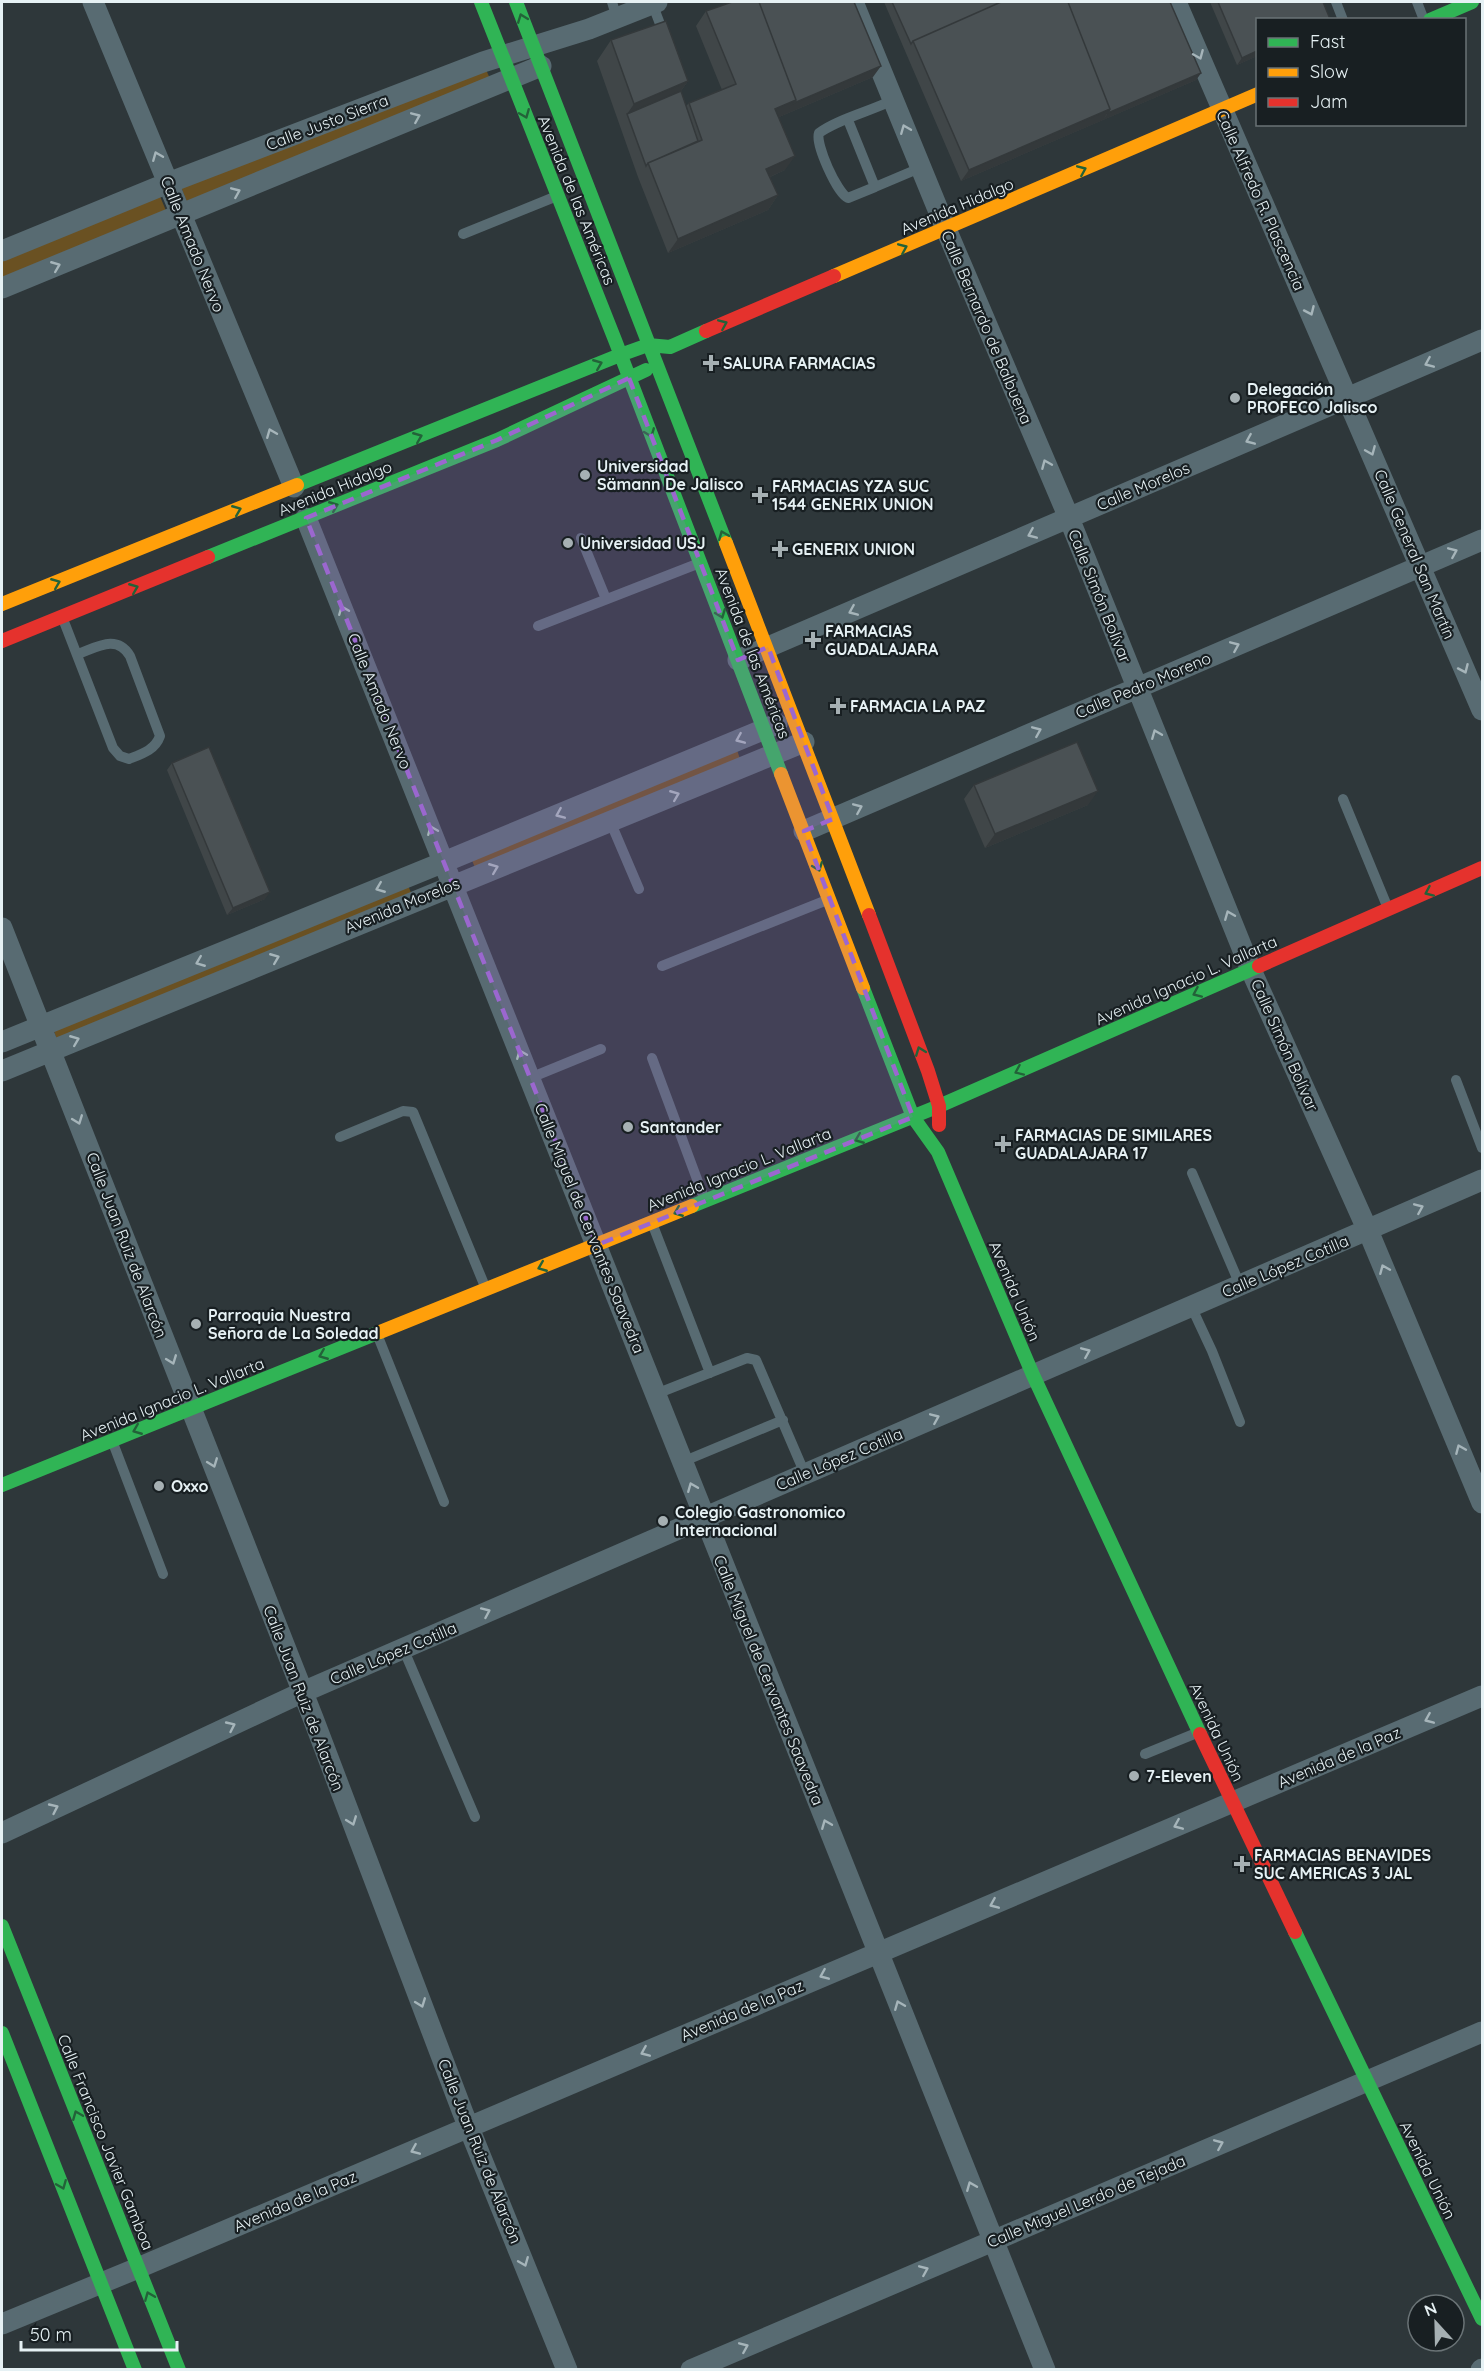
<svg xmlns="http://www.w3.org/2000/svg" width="1484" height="2371" font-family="Quicksand,sans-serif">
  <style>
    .green { fill: #6a5122 }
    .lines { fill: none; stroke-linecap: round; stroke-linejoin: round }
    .lane { stroke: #586b72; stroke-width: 10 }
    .street { stroke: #586b72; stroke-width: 21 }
    .fast { stroke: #30b455; stroke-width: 14 }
    .slow { stroke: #ff9f0a; stroke-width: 14 }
    .jam { stroke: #e5322d; stroke-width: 14 }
    .wall { fill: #404648 }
    .shaded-wall { fill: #34393b }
    .building { fill: #4a5154; stroke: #34393b; stroke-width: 1.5 }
    .oneway { stroke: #236239 }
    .oneway2 { stroke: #a6b5ba }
    .marked { fill: #9b67cf; fill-opacity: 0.2; stroke: #9b67cf; stroke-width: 4.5; stroke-dasharray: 12 8; stroke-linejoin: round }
    .poi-dot { fill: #a6b0b3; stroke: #181f22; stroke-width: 2 }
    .labels { text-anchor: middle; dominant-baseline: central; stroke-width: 4.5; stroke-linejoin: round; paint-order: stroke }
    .street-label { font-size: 16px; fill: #e6f1f4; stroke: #181f22 }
    .poi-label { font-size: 16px; font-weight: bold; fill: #e6f1f4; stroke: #181f22; text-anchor: start }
  </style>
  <rect width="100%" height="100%" fill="#2e373a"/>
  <path class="green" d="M484,65L491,81L189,207L181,187Z
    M159,194L167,213L2,281V256Z
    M737,750L741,762L476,870L471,858Z
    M407,883L412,895L57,1040L53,1028Z"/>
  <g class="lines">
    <path class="lane" d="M612,2L617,18
      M1336,2L1343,20
      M1417,2L1424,20
      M652,3L665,37
      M848,120L875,187L848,198C837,193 815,144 819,133C838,119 871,111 893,100
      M875,187L920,168
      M463,234L557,196
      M581,538L606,599
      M63,619L113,748L120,756L129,759C142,754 155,750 160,736L130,656C117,634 97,647 78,654
      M538,626L697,564
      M1343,799L1387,906
      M610,821L639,889
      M662,966L827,900
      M652,1058L704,1198
      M530,1078L601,1049
      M1456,1080L1482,1148
      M340,1137L403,1111L413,1112L486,1289
      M1192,1173L1240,1285
      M652,1223L710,1373
      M1191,1306L1212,1351L1240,1422
      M377,1334L444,1502
      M656,1394L747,1358L756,1360L805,1474
      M113,1443L163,1574
      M682,1462L783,1420
      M403,1648L475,1817
      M1145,1754L1199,1732"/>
    <path class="street" d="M93,2L294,487
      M853,2L946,229L1069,518L1251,970L1372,1240L1482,1503
      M1176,2L1482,710
      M2,251L168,183L483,62L589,29L657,2
      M2,288L541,66
      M306,518L1045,2370
      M738,660L1482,340
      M804,831L1482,540
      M2,928L313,1718L463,2113L567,2370
      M2,1042L444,862L777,724
      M2,1071L804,742
      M2,1833L303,1692L1482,1180
      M2,2324L138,2268L1482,1696
      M691,2370L1482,2032
      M1481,2370L1482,2369"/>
    <path class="fast" d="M481,2L615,340L781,774
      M516,2L726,543
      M1430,20L1472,2
      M297,485L620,355L648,345L670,347L706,331
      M208,557L497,440L646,370
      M863,988L913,1117L938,1152L1033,1375L1200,1734
      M692,1206L939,1106L1259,966
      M2,1485L380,1332
      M2,1926L179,2370
      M1295,1932L1482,2319
      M2,2033L135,2370"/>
    <path class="slow" d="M834,276L1258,94
      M726,543L869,915
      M2,604L297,485
      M781,774L863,988
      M380,1332L692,1206"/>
    <path class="jam" d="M706,331L834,276
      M2,641L208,557
      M869,915L928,1071L939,1106V1125
      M1259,966L1482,868
      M1200,1734L1295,1932"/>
  </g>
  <path class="wall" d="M884,2H1170L1201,73L1196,80L961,181Z
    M1210,2H1323L1257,56L1237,65Z
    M706,11L873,77L779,117L785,170L770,177L778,195L768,210L668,253L638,177L597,61L611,40L688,81L681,91L686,106L689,103L722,90L696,26Z
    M172,763L265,899L227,915L167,770Z
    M974,785L1088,805L985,848L964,799Z"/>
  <path class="shaded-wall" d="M1257,51V56L1237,65L1242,58Z
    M881,66L873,77L786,114L794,103Z
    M1201,73L1196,80L1103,120L1108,113Z
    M688,81L673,102L627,114L634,104Z
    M796,100L786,114L765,123L775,109Z
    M1110,109L1103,120L961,181L969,170Z
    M795,156L785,170L756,183L766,169Z
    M778,195L768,210L668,253L678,239Z
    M1098,791L1088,805L985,848L995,834Z
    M270,892L265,899L227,915L233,908Z"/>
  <path class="building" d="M732,2H759L796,100L775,109L795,156L766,169L778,195L678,239L648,163L702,140L689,103L736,84L706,11Z
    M759,2H854L881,66L794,103L796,100Z
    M892,2H1001L913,41L911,44Z
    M1001,2H1068L1110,109L969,170L913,41Z
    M1068,2H1170L1201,73L1108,113L1110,109Z
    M1218,2H1323L1330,19L1257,20V51L1242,58Z
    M666,21L688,81L634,104L611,40Z
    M681,91L698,141L648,163L646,166L627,114Z
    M1077,742L1098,791L995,834L974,785Z
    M209,747L270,892L233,908L172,763Z"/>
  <defs><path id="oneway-chevron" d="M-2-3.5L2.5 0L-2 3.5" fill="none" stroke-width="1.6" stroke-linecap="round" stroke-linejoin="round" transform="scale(1.5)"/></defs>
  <g class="oneway">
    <use href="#oneway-chevron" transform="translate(522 18) rotate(-111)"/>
    <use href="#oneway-chevron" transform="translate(525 114) rotate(68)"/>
    <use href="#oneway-chevron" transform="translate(1082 170) rotate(-23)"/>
    <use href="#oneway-chevron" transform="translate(903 248) rotate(-23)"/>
    <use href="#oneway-chevron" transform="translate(723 324) rotate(-23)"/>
    <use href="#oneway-chevron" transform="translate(598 364) rotate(-22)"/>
    <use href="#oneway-chevron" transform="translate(650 433) rotate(69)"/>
    <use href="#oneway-chevron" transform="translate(418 437) rotate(-22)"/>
    <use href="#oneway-chevron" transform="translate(334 506) rotate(-22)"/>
    <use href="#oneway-chevron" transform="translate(237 510) rotate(-22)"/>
    <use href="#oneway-chevron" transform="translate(723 535) rotate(-112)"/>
    <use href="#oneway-chevron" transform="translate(56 583) rotate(-22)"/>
    <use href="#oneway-chevron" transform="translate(134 588) rotate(-22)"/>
    <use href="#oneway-chevron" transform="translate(721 614) rotate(69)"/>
    <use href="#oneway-chevron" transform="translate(818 867) rotate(69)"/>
    <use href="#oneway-chevron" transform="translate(1429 892) rotate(156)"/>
    <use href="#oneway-chevron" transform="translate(1197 993) rotate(156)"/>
    <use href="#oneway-chevron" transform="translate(920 1051) rotate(-111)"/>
    <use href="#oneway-chevron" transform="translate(1019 1071) rotate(156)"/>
    <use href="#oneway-chevron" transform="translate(859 1139) rotate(158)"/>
    <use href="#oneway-chevron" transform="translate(678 1212) rotate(158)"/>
    <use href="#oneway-chevron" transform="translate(542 1267) rotate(158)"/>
    <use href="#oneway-chevron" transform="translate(323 1355) rotate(158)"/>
    <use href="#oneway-chevron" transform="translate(137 1430) rotate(158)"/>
    <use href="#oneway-chevron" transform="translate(77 2115) rotate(-112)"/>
    <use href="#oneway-chevron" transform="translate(62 2185) rotate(68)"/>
    <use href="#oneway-chevron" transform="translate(149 2296) rotate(-112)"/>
  </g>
  <g class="oneway2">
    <use href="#oneway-chevron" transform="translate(1199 55) rotate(67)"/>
    <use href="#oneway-chevron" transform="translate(416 117) rotate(-23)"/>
    <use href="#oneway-chevron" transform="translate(905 129) rotate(-112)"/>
    <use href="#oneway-chevron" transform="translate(157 156) rotate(-112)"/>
    <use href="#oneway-chevron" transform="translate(236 192) rotate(-23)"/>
    <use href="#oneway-chevron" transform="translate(56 266) rotate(-22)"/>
    <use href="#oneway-chevron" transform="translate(1310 311) rotate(66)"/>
    <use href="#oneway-chevron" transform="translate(1429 363) rotate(157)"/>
    <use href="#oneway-chevron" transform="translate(271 433) rotate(-112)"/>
    <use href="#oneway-chevron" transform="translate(1250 440) rotate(157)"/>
    <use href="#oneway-chevron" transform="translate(1371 451) rotate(67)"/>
    <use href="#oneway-chevron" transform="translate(1046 464) rotate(-113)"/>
    <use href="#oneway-chevron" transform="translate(1032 534) rotate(157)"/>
    <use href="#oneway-chevron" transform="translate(1453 552) rotate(-23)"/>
    <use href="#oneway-chevron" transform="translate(343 610) rotate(-112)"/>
    <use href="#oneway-chevron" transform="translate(853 611) rotate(157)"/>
    <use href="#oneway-chevron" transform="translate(1235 646) rotate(-23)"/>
    <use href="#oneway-chevron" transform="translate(1464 669) rotate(66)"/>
    <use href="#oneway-chevron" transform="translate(1037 731) rotate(-23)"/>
    <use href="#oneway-chevron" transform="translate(1156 734) rotate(-112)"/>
    <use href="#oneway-chevron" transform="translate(740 739) rotate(157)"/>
    <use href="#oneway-chevron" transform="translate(675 795) rotate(-22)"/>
    <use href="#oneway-chevron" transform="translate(858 808) rotate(-23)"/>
    <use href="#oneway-chevron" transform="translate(560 814) rotate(157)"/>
    <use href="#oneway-chevron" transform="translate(432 830) rotate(-112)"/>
    <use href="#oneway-chevron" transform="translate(494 868) rotate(-22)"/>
    <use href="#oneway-chevron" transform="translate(380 888) rotate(158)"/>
    <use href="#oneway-chevron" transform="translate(1229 915) rotate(-112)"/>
    <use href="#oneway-chevron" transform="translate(275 958) rotate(-22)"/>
    <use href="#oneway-chevron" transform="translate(200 962) rotate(158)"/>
    <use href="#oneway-chevron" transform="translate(75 1040) rotate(-22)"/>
    <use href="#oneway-chevron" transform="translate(521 1054) rotate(-112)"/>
    <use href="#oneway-chevron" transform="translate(78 1120) rotate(69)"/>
    <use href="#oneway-chevron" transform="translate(1419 1208) rotate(-23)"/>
    <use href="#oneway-chevron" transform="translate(1384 1269) rotate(-113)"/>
    <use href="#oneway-chevron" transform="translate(1086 1352) rotate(-23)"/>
    <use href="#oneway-chevron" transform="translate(172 1360) rotate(69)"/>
    <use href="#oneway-chevron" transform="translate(935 1418) rotate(-23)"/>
    <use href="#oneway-chevron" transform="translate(1460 1449) rotate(-113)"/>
    <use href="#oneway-chevron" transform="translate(213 1463) rotate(69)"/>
    <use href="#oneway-chevron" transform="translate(692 1487) rotate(-112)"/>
    <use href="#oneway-chevron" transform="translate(486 1612) rotate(-24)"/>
    <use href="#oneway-chevron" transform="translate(1429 1719) rotate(157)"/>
    <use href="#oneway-chevron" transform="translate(231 1726) rotate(-25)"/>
    <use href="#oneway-chevron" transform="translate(54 1808) rotate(-25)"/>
    <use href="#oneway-chevron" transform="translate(352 1821) rotate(69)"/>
    <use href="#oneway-chevron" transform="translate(826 1824) rotate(-112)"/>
    <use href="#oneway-chevron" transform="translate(1178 1825) rotate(157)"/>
    <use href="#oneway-chevron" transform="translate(994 1904) rotate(157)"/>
    <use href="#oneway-chevron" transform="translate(824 1975) rotate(157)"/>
    <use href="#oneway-chevron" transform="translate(421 2003) rotate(69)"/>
    <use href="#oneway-chevron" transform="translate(899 2005) rotate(-112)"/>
    <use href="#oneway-chevron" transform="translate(645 2052) rotate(157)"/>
    <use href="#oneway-chevron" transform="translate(1219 2144) rotate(-23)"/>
    <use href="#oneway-chevron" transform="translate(415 2150) rotate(157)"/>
    <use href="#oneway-chevron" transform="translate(971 2186) rotate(-112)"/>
    <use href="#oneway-chevron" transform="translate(524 2262) rotate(68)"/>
    <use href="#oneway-chevron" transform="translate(924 2270) rotate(-23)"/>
    <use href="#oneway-chevron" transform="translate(744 2347) rotate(-23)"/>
  </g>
  <path class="marked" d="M629,378L738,660L768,647L833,819L804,831L913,1117L597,1245L306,518L497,440Z"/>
  <g class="poi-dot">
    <path d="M708 354h6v6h6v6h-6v6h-6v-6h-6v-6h6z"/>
    <circle cx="1235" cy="398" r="6"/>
    <circle cx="585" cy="475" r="6"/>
    <path d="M757 486h6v6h6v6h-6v6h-6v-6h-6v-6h6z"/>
    <circle cx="568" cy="543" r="6"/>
    <path d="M777 540h6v6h6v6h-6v6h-6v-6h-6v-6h6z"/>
    <path d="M810 631h6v6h6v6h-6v6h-6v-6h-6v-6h6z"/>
    <path d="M835 697h6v6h6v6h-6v6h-6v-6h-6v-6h6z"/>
    <circle cx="628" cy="1127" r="6"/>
    <path d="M1000 1135h6v6h6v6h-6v6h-6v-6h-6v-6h6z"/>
    <circle cx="196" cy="1324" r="6"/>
    <circle cx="159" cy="1486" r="6"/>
    <circle cx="663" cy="1521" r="6"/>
    <circle cx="1134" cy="1776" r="6"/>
    <path d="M1239 1855h6v6h6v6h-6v6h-6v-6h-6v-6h6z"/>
  </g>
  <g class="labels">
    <g class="street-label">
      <text transform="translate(327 122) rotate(-21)">Calle Justo Sierra</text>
      <text transform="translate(577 200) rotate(68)">Avenida de las Américas</text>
      <text transform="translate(1261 200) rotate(66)">Calle Alfredo R. Plascencia</text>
      <text transform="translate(957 206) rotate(-23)">Avenida Hidalgo</text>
      <text transform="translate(193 244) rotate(68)">Calle Amado Nervo</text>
      <text transform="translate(987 327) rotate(67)">Calle Bernardo de Balbuena</text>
      <text transform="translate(1143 486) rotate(-23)">Calle Morelos</text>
      <text transform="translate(335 488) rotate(-22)">Avenida Hidalgo</text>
      <text transform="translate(1415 554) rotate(67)">Calle General San Martín</text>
      <text transform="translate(1100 596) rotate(68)">Calle Simón Bolívar</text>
      <text transform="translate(753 653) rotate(69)">Avenida de las Américas</text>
      <text transform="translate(1143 685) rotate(-23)">Calle Pedro Moreno</text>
      <text transform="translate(380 701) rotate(68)">Calle Amado Nervo</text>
      <text transform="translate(402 905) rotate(-22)">Avenida Morelos</text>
      <text transform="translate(1186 980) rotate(-24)">Avenida Ignacio L. Vallarta</text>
      <text transform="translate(1285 1045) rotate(66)">Calle Simón Bolívar</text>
      <text transform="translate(739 1169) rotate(-22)">Avenida Ignacio L. Vallarta</text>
      <text transform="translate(590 1228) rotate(68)">Calle Miguel de Cervantes Saavedra</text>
      <text transform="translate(127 1245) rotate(69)">Calle Juan Ruiz de Alarcón</text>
      <text transform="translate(1285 1266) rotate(-23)">Calle López Cotilla</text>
      <text transform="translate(1015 1291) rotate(67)">Avenida Unión</text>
      <text transform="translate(172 1399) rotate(-22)">Avenida Ignacio L. Vallarta</text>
      <text transform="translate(839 1459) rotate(-23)">Calle López Cotilla</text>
      <text transform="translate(393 1653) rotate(-23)">Calle López Cotilla</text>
      <text transform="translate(769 1680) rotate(68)">Calle Miguel de Cervantes Saavedra</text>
      <text transform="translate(304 1698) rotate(69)">Calle Juan Ruiz de Alarcón</text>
      <text transform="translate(1217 1732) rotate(65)">Avenida Unión</text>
      <text transform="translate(1339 1757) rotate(-23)">Avenida de la Paz</text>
      <text transform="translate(742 2010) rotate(-23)">Avenida de la Paz</text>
      <text transform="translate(106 2142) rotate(68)">Calle Francisco Javier Gamboa</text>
      <text transform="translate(480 2151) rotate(68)">Calle Juan Ruiz de Alarcón</text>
      <text transform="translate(1428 2170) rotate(64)">Avenida Unión</text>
      <text transform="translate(295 2201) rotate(-23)">Avenida de la Paz</text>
      <text transform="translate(1086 2201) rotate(-23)">Calle Miguel Lerdo de Tejada</text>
    </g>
    <g class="poi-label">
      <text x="723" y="363">SALURA FARMACIAS</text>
      <text x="1247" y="389">Delegación<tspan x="1247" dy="18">PROFECO Jalisco</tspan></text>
      <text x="597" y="466">Universidad<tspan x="597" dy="18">Sämann De Jalisco</tspan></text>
      <text x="772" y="486">FARMACIAS YZA SUC<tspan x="772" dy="18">1544 GENERIX UNION</tspan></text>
      <text x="580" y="543">Universidad USJ</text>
      <text x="792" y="549">GENERIX UNION</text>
      <text x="825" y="631">FARMACIAS<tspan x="825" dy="18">GUADALAJARA</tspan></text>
      <text x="850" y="706">FARMACIA LA PAZ</text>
      <text x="640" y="1127">Santander</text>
      <text x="1015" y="1135">FARMACIAS DE SIMILARES<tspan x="1015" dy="18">GUADALAJARA 17</tspan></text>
      <text x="208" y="1315">Parroquia Nuestra<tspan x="208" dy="18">Señora de La Soledad</tspan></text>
      <text x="171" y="1486">Oxxo</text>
      <text x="675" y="1512">Colegio Gastronomico<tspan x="675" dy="18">Internacional</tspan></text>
      <text x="1146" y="1776">7-Eleven</text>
      <text x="1254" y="1855">FARMACIAS BENAVIDES<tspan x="1254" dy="18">SUC AMERICAS 3 JAL</tspan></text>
    </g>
  </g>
  <rect width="1484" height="2371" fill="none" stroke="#e6f1f4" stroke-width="6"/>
  <rect x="1256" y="18" width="210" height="108" fill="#181f22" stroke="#6a7376" stroke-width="1.5"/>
  <rect x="1268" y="38" width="30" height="9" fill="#30b455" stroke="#6a7376" stroke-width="1.5"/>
  <text x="1310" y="48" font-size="18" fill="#e6f1f4">Fast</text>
  <rect x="1268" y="68" width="30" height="9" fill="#ff9f0a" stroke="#6a7376" stroke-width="1.5"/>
  <text x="1310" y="78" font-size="18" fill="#e6f1f4">Slow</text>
  <rect x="1268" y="98" width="30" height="9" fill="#e5322d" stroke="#6a7376" stroke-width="1.5"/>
  <text x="1310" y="108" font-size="18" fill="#e6f1f4">Jam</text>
  <g transform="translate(1436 2323) rotate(338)"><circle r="28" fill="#181f22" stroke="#6a7376" stroke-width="1.5"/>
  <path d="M0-4.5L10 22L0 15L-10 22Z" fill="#a6b0b3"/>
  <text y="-9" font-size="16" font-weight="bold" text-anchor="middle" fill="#e6f1f4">N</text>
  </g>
  <path d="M21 2341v9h156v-9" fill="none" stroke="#e6f1f4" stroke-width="3"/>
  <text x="30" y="2341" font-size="18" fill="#e6f1f4" stroke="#181f22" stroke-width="4.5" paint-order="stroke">50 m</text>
</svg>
